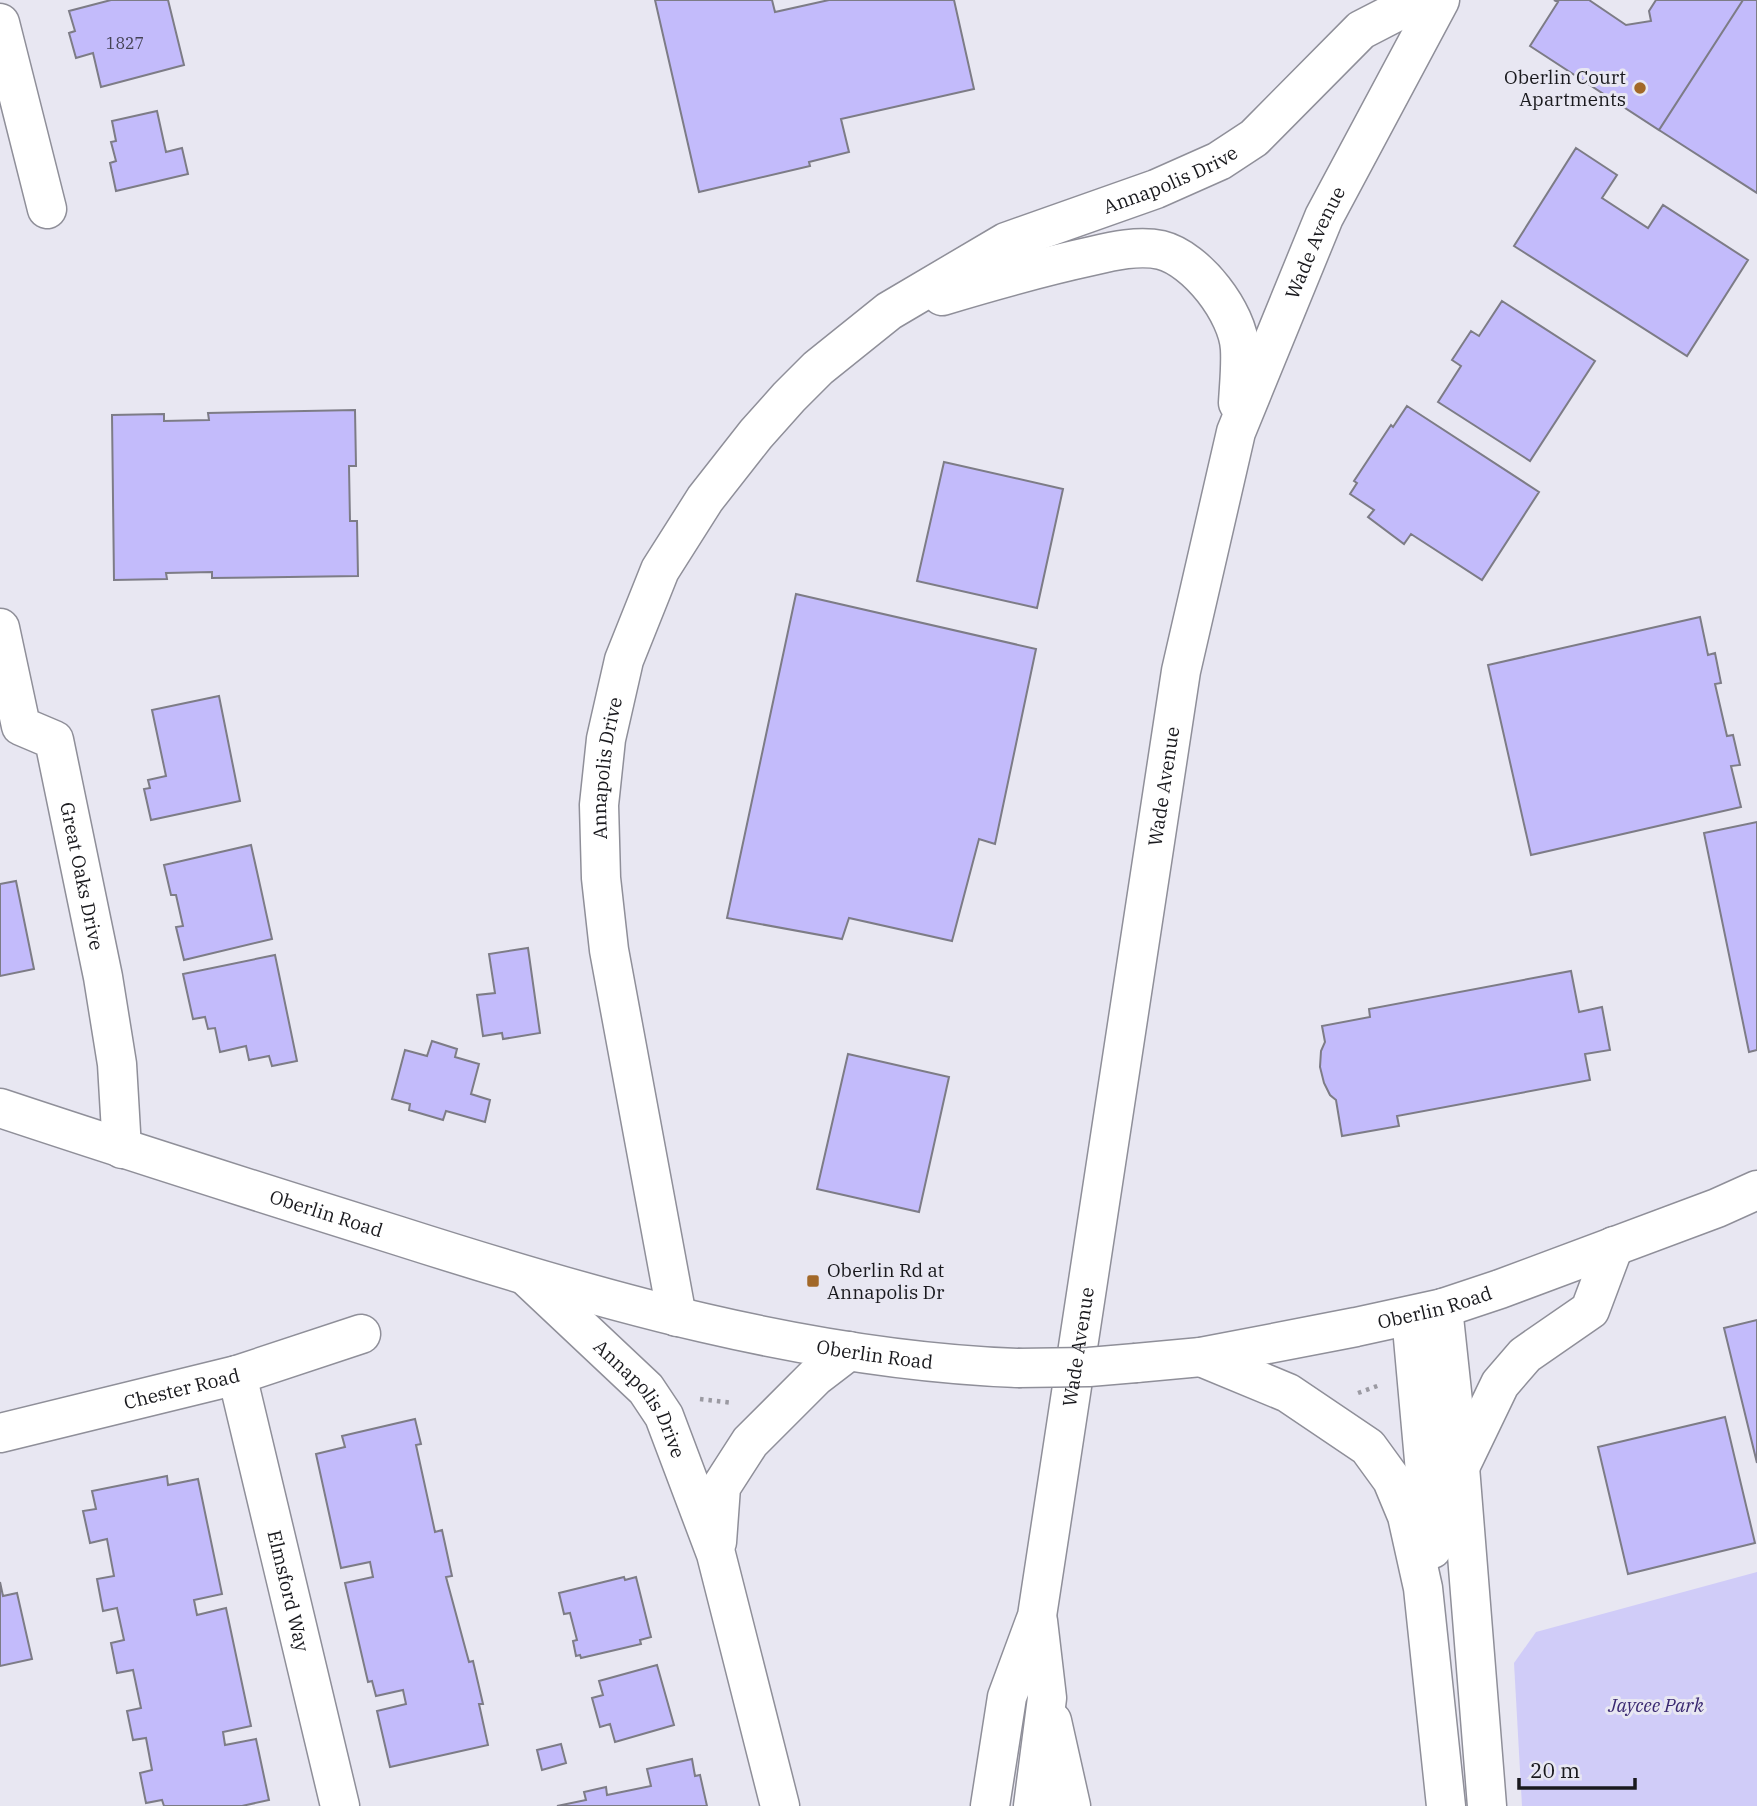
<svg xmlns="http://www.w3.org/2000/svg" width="1757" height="1806" font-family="'IBM Plex Serif',serif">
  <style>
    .green { fill: #d0ccf8 }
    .building { fill: #c3bbfb; stroke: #7d7c86; stroke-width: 2 }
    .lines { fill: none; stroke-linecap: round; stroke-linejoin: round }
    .minor-casing { stroke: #8f8f99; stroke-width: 41 }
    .major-casing { stroke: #8f8f99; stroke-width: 41 }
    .path { stroke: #9b9aa2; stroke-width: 4.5; stroke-dasharray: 3.5 5; stroke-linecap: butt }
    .minor { stroke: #fff; stroke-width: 38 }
    .major { stroke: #fff; stroke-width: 38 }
    .major-bridge-casing { stroke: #8f8f99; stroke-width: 41; stroke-linecap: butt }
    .major-bridge { stroke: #fff; stroke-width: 38 }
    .poi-dot { fill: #a26828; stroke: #e8e7f2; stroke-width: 2.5 }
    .labels { text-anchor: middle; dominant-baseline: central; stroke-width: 6; stroke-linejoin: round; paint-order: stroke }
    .number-label { font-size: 16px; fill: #444254 }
    .poi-label { font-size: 19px; fill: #19191d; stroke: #e8e7f2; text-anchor: end }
    .street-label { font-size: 19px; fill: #19191d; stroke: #e8e7f2 }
    .park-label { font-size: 19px; font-style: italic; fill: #3a2971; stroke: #e8e7f2 }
  </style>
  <rect width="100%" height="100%" fill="#e8e7f2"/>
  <path class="green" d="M1757,1572V1806H1522L1514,1663L1536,1632Z"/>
  <path class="building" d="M111,0H168L184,65L101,87L93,53L76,58L69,33L75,31L69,11Z
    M655,0H772L775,12L829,0H954L974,89L841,119L849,152L809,162L810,166L699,192Z
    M1554,0H1589L1626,25L1651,21L1649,11L1656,0H1743L1659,130L1530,46L1558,2Z
    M1743,0H1757V193L1659,130Z
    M157,111L166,152L182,148L188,174L116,191L110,163L116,161L111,142L116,141L112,121Z
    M1576,148L1617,175L1602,198L1648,228L1663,205L1748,260L1687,356L1514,246Z
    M1502,301L1595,361L1530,461L1438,402L1461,366L1452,360L1471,331L1479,336Z
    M1407,406L1539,492L1482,580L1411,534L1404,544L1368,517L1374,510L1350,494L1357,483L1354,481L1391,425L1393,427Z
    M355,410L356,466H349L350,521H357L358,576L212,578V572L166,573L167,579L114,580L112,415L164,414V421L209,420L208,413Z
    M944,462L1063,489L1037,608L917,581Z
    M796,594L1036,649L995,844L979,839L952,941L849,918L842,939L727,918Z
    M1700,617L1708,655L1715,653L1721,683L1715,684L1727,736L1733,735L1740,765L1731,766L1741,807L1531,855L1488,665Z
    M219,696L240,801L151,820L144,789L150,788L148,780L166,776L152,710Z
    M1757,822V1050L1749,1052L1704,833Z
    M251,845L272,939L184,960L176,927L183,926L176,895H171L164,865Z
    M16,881L34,969L0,976V884Z
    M528,948L540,1033L503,1039L502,1033L483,1036L477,995L495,993L489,954Z
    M275,955L297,1061L272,1066L269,1056L249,1060L246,1046L220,1052L215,1028L208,1029L205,1017L193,1019L183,974Z
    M1571,971L1579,1012L1602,1007L1610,1050L1585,1054L1590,1080L1397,1116L1399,1126L1342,1136L1336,1100L1330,1095L1324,1083L1320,1067L1321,1051L1325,1042L1322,1026L1370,1017L1369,1009Z
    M432,1041L457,1049L455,1057L479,1064L471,1094L490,1100L485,1122L446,1111L443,1120L409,1110L410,1104L392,1099L405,1050L427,1056Z
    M848,1054L949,1077L919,1212L817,1189Z
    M1757,1320V1463L1724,1328Z
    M1725,1417L1755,1543L1628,1574L1598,1447Z
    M415,1419L421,1444L416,1445L435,1532L442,1530L452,1576L446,1577L469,1662L473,1661L483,1704H479L488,1745L390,1767L377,1711L406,1704L403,1690L376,1696L372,1681L368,1682L345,1583L373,1577L370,1562L341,1568L316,1454L345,1447L342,1436Z
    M167,1476L168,1485L198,1479L222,1594L194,1600L197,1615L226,1608L251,1726L223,1732L225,1745L256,1739L269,1800L242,1806H164L162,1800L146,1803L140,1773L152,1770L146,1738L133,1740L127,1711L141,1708L133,1670L117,1673L111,1643L124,1640L117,1608L103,1611L97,1579L114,1576L107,1539L90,1543L83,1511L96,1509L92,1491Z
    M624,1577L625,1580L636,1577L651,1637L640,1640L641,1644L581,1658L580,1655L576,1656L573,1641L577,1640L570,1613L564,1614L559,1593Z
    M0,1582L3,1596L17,1593L32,1659L0,1666Z
    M657,1665L674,1725L615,1742L610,1724L600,1727L592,1698L603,1695L599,1681Z
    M561,1744L566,1763L542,1770L537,1750Z
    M692,1759L695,1776L700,1775L707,1806H557L586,1800L584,1792L606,1787L607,1795L651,1786L647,1769Z"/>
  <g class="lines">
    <g class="minor-casing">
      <g id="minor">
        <path d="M0,23L47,209"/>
        <path id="s1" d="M0,628L21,726L54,740L103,977L117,1064L122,1149"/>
        <path id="s2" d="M237,1375L340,1806"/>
        <path id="s3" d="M0,1433L237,1375L361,1334"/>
      </g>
    </g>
    <g class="major-casing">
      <g id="major">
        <path d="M942,296C992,281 1041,267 1092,256C1113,251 1139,245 1161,250C1197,259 1238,313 1240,349C1241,367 1239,385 1238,403"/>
        <path id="s4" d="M0,1108C132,1152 265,1194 399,1236C599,1300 807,1360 1018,1368"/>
        <path id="s5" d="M527,1277L646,1389L664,1416L716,1554L780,1806"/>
        <path d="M1443,1308L1460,1467L1487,1806"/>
        <path d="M1411,1316L1432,1549"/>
        <path id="s6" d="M677,1317L609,950L601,878L599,805L606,739L624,660L660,570L705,499L756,434L789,397L818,368L889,311L1006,242L1156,189L1219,161L1254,138L1361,30L1419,0"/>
        <path d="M1201,1357L1288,1393L1368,1447L1392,1480L1407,1516L1423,1588L1446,1806"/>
        <path id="s7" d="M1136,1363L1201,1357L1356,1327L1443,1308L1500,1289L1717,1208L1757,1190"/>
        <path d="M1460,1467L1500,1384L1525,1355L1590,1310L1614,1246"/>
        <path d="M717,1542L721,1487L750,1442L815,1377L849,1351"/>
        <path d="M1052,1721L1071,1806"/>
        <path id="s8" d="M990,1806L1007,1697L1037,1616L1181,671L1236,432L1324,217L1440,0"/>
        <path d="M1033,1806L1047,1698L1038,1621"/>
      </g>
    </g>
    <path class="path" d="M1358,1393L1380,1385
      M700,1399L733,1403"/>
    <use href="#minor" class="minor"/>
    <use href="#major" class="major"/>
    <g class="major-bridge-casing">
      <path id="major-bridge" d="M1018,1368L1089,1367L1136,1363"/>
    </g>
    <use href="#major-bridge" class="major-bridge"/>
  </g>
  <g class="poi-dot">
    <circle cx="1640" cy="88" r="7"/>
    <rect x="806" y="1274" width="14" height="14" rx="3.5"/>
  </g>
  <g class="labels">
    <g class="number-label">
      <text x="125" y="43">1827</text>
    </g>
    <g class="poi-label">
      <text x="1626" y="77">Oberlin Court<tspan x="1626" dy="22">Apartments</tspan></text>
      <text x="827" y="1270" text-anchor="start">Oberlin Rd at<tspan x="827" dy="22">Annapolis Dr</tspan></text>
    </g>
    <g class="street-label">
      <text stroke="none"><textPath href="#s6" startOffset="1423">Annapolis Drive</textPath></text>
      <text stroke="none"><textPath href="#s8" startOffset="1603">Wade Avenue</textPath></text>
      <text stroke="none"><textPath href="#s6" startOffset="556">Annapolis Drive</textPath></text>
      <text stroke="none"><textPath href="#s8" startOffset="1036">Wade Avenue</textPath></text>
      <text stroke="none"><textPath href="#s1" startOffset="275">Great Oaks Drive</textPath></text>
      <text stroke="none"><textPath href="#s4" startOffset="343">Oberlin Road</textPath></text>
      <text stroke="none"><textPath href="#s7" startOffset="304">Oberlin Road</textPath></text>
      <text stroke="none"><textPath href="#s8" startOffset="469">Wade Avenue</textPath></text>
      <text stroke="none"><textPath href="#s4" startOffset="910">Oberlin Road</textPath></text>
      <text stroke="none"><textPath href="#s3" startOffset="187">Chester Road</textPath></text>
      <text stroke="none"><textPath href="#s5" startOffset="168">Annapolis Drive</textPath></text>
      <text stroke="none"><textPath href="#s2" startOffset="222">Elmsford Way</textPath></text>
    </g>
    <g class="park-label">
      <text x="1656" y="1705">Jaycee Park</text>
    </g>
  </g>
  <path d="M1519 1778v10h116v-10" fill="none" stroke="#19191d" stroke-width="3.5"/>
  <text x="1530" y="1778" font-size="21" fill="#19191d" stroke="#e8e7f2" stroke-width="5" paint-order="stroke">20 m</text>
</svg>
